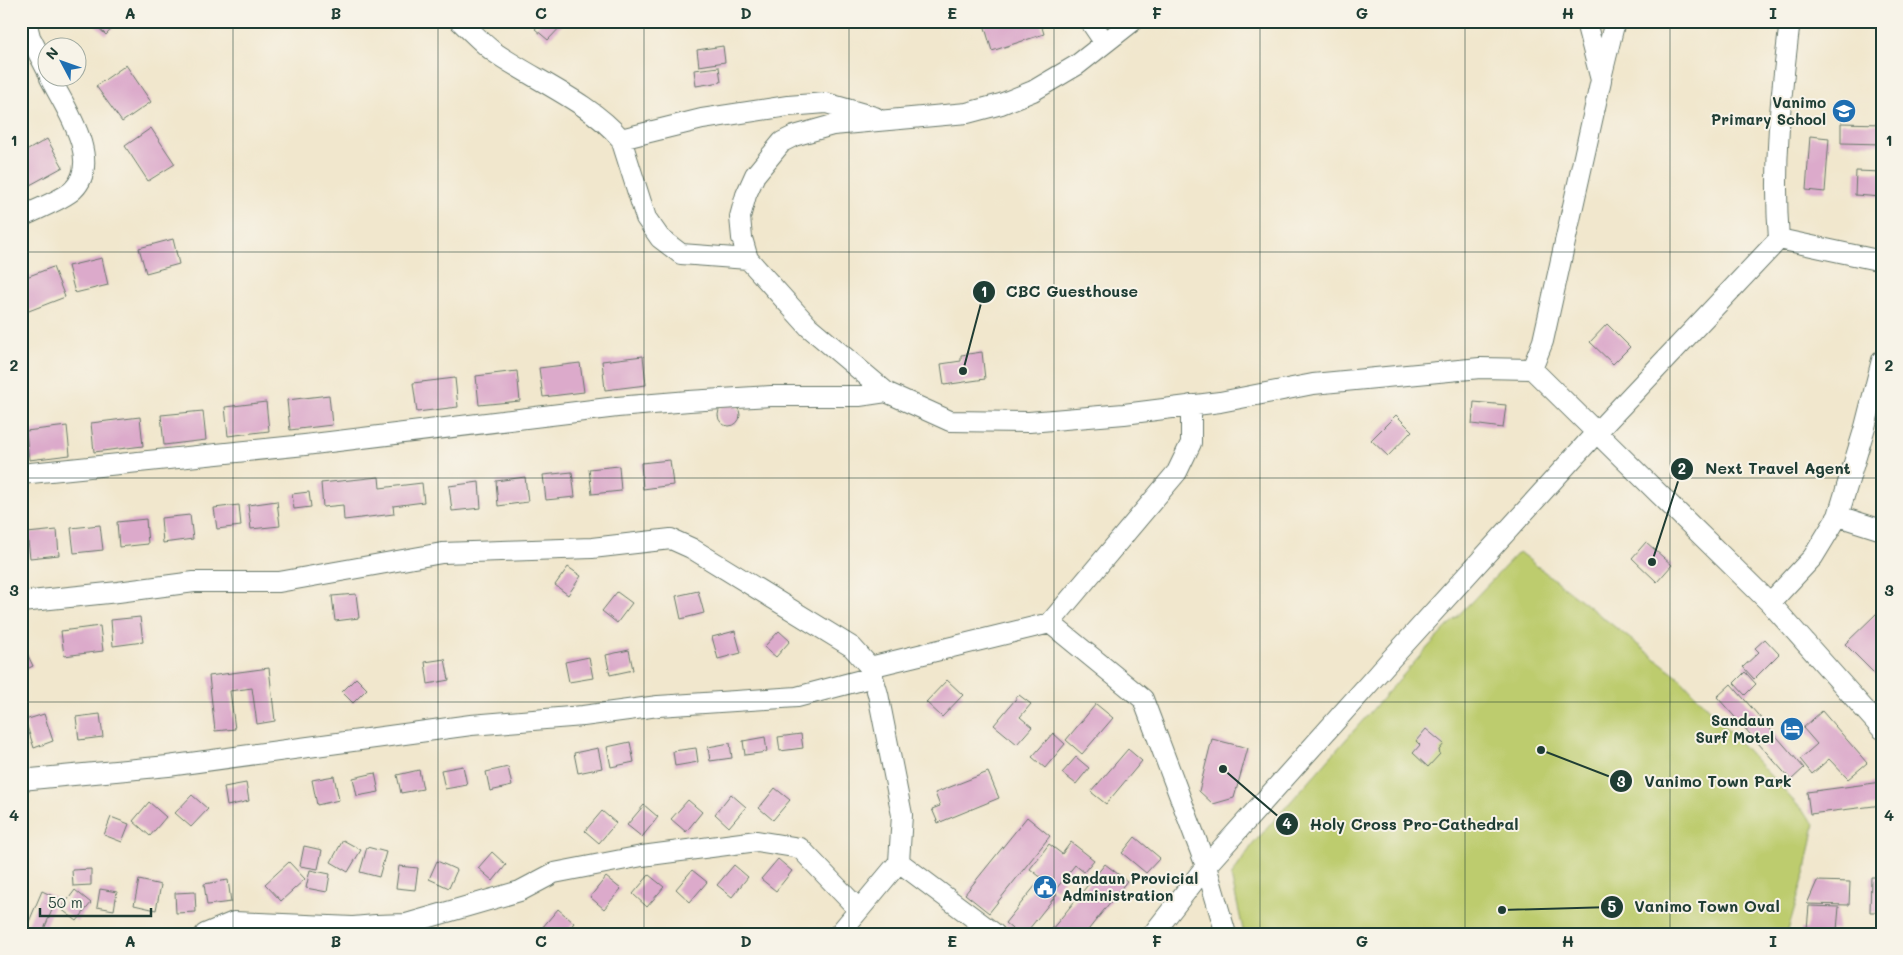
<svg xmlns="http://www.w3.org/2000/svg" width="1903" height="955" font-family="Mali,sans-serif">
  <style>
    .green { fill: #bdcc6e; stroke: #6e8451 }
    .building { fill: #dcaacb }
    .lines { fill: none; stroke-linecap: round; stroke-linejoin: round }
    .minor-casing { stroke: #68786a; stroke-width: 22 }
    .minor { stroke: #fff; stroke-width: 20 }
    .grid { fill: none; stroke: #1f3d34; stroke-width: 1; stroke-opacity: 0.55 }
    .labels { text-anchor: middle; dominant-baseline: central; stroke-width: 4; stroke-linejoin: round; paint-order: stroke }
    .poi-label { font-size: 15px; font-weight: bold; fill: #1f3d34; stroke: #f7f3e8; text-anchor: end }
    .leader { fill: none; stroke: #1f3d34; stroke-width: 2 }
    .callout-dot { fill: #1f3d34; stroke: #f7f3e8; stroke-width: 2 }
    .mark-label { font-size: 15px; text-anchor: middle; font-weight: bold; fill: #fff }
    .callout-label { font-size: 16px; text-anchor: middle; font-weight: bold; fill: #1f3d34; stroke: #f7f3e8; stroke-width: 4; stroke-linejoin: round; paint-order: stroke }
    .neatline { fill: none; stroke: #1f3d34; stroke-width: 2 }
    .grid-label { font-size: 16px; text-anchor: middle; font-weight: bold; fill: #1f3d34 }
  </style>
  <rect width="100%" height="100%" fill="#f7f3e8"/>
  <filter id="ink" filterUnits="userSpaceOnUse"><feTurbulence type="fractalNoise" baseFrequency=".02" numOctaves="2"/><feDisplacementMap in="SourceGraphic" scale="10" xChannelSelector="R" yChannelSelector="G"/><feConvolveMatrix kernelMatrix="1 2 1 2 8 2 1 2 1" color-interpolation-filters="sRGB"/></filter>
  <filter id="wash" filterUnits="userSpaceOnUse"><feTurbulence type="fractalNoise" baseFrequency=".0096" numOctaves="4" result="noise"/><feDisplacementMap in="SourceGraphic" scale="20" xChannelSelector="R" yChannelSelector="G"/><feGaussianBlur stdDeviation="1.12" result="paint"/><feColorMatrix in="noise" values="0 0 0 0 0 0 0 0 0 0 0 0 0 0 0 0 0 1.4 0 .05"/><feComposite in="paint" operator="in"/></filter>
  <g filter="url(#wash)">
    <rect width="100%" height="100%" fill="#f1e7cd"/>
    <path class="green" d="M1519,552L1679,677L1815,824L1806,870L1787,934H1244L1231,876L1253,844L1429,646Z"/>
    <g id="blocks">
      <path class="building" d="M91,21H119L106,35Z
        M542,21H560L563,24L548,40L535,29Z
        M983,21H1040L1044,34L992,51Z
        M723,46L725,62L699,66L697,50Z
        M126,65L151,102L122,122L96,86Z
        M719,67L721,82L696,86L694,70Z
        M1841,123L1882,124V144L1841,143Z
        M151,128L175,164L148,181L125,146Z
        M1810,136L1829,138L1825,192L1806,190Z
        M47,139L63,167L30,185L21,168V154Z
        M1856,171L1882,172V197L1855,195Z
        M173,239L179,264L146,273L139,248Z
        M102,258L108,285L75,293L68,266Z
        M53,267L65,297L21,314V279Z
        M1607,324L1630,347L1613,364L1590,342Z
        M982,352L985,379L944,385L941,364L961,361V355Z
        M643,356L646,385L605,390L602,361Z
        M580,363L584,392L543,397L539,368Z
        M517,371L520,401L479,405L476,376Z
        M455,378L458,407L417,412L413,383Z
        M329,395L332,425L290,430L287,400Z
        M266,402L269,431L228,436L225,407Z
        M1474,402L1506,405L1503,428L1472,424Z
        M718 415a11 11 0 1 1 22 0a11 11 0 1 1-22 0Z
        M203,411L206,440L164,445L161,415Z
        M1396,415L1412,431L1388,456L1371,440Z
        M140,417L143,446L94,452L91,423Z
        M67,426L70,455L29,460L26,431Z
        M670,460L673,485L643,489L641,463Z
        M619,466L621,491L592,494L589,469Z
        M572,472L575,497L546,500L543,475Z
        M379,477L380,488L422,483L424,502L393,506L394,514L344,520L343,505L323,507L321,483Z
        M525,477L528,502L498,506L496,481Z
        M479,482L481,508L452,511L449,486Z
        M309,492L311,507L294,509L292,494Z
        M277,501L280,526L251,529L248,505Z
        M239,505L241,526L217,529L214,508Z
        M190,515L193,539L163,543L161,518Z
        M146,519L148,544L119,547L117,522Z
        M100,525L103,550L74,553L71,528Z
        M57,530L59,555L30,558L27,533Z
        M1646,542L1672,565L1657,582L1632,558Z
        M568,567L581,576L568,595L555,585Z
        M698,591L704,613L681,619L676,596Z
        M617,592L632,603L617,623L602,611Z
        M356,594L359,618L335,621L332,596Z
        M1877,613L1882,618V681L1845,644Z
        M140,617L143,642L113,646L111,620Z
        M100,626L103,651L64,656L61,631Z
        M735,631L741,653L718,659L712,637Z
        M779,631L790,641L776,657L764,647Z
        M1765,639L1779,654L1754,679L1743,667L1759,652L1755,648Z
        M21,641L33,666L21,672Z
        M629,650L633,670L610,675L606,655Z
        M589,657L593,678L569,682L565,662Z
        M445,659L449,680L428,684L425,662Z
        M269,668L275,721L257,724L252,688L230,691L235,729L215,731L209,676Z
        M1745,672L1756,684L1745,695L1734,683Z
        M356,678L367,689L353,703L342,692Z
        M947,680L963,695L942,717L926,702Z
        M1731,684L1804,768L1791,780L1717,697Z
        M1019,695L1031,704L1020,717L1032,727L1017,744L994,725Z
        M1096,704L1113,718L1082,754L1066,740Z
        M1822,711L1867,763L1848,779L1829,759L1812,774L1800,759L1817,744L1803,728Z
        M44,714L53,741L34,748L25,720Z
        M100,714L103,737L79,740L76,717Z
        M1426,729L1444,744L1439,750L1440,754L1428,767L1413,753L1420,745L1416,741Z
        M1053,733L1065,744L1045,768L1032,757Z
        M801,734L803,748L780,751L778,737Z
        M765,737L767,752L745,755L743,741Z
        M1212,739L1248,748L1234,798L1213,804L1199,791Z
        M630,742L634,762L611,767L607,747Z
        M730,743L732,758L710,761L708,747Z
        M598,748L602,768L578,773L574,753Z
        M696,748L698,762L675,766L673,751Z
        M1128,749L1142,761L1106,804L1091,792Z
        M1076,757L1089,768L1076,784L1062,773Z
        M463,766L467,785L445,789L441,770Z
        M508,767L512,786L490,791L486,772Z
        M419,770L423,789L401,793L397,775Z
        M988,772L999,798L938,823L932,809L940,806L935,793Z
        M375,773L379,792L357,796L353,778Z
        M334,776L339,800L317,805L312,780Z
        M1882,782V805L1810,814L1807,792Z
        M246,783L249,801L227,806L224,787Z
        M775,788L790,800L773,820L759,808Z
        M731,794L746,807L729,827L715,814Z
        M192,795L208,809L191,827L175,813Z
        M688,800L702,812L686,832L671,819Z
        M149,802L166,817L150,836L133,821Z
        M644,805L658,817L642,837L627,825Z
        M602,811L616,823L599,843L585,831Z
        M111,817L129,824L122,842L104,835Z
        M1027,817L1050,836L989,913L965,894Z
        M1135,837L1160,858L1146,873L1122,853Z
        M343,840L361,850L348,872L331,862Z
        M1071,842L1094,860L1084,872L1075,865L1056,889L1030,869L1049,844L1062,854Z
        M304,846L322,850L318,869L300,866Z
        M367,847L386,852L379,877L360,872Z
        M492,852L506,865L493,881L478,868Z
        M778,859L792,871L776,891L761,879Z
        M437,861L457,870L449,888L429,879Z
        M289,862L305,879L281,901L265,884Z
        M1105,864L1127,881L1085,934H1048Z
        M734,865L748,877L732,897L717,885Z
        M399,866L418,868L415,890L396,888Z
        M91,869V885L73,886L72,870Z
        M310,870L330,874L327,892L306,888Z
        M692,870L707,882L690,902L676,889Z
        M649,875L664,887L647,907L633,894Z
        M606,877L621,889L604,909L590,897Z
        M1871,877H1882V912H1870Z
        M139,880L161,885L156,910L134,905Z
        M228,880L231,902L207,905L204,884Z
        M1040,880L1057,894L1025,934H1018L1005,923Z
        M1817,881L1850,882L1849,905L1807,904Z
        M100,889L117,892L114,910L97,907Z
        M75,890L91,903L77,921L61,909Z
        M42,891L57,898L42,934H32L25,931Z
        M195,892L196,912L176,913L175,893Z
        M1809,906L1839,907L1837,930H1831V934H1801V929H1807Z
        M558,909L574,923L565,934H549L542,928Z"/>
    </g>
  </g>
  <g filter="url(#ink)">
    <use href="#blocks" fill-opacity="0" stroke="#68786a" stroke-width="1"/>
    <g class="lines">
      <g class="minor-casing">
        <path id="minor" d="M26,21L30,37L48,72
          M460,21C471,31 482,43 494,52C533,79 591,103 621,139L646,218L660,238L681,254L748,259
          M1090,21L1105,43
          M1601,78L1615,21
          M621,139L702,119L788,106L826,103L875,117
          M21,217C33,211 64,199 73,190C103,161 65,107 50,78
          M1779,239C1773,165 1781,94 1790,21
          M1532,369L1543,341L1601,80L1587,26L1588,21
          M886,392L809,327L748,259L742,238L740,217L746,195L755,175L782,142L794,136L833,125L967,113L1001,104L1033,91L1077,65L1133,21
          M21,474L305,445L617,407L689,401L771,396H859L886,392L950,421L1029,422L1124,414L1220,402L1313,384L1480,368L1532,369L1770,603L1882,729
          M1838,516L1882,530
          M21,602L118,592L194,582H279L442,553L592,548L671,539L691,548L852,647L870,667L878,694L902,815L899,862L839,934
          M1770,603L1813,557L1838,516L1865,427L1882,360
          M1050,623L1177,472L1191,443V405
          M870,667L1050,623L1143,699L1206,866L1226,934
          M21,780L168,766L471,725L583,716L658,706L797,697L873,677
          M899,862L995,934
          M376,925L406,924L520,891L554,873L642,856L757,841L800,848L859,910
          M205,934L234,922L353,927L376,925L377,934
          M1153,934L1206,866L1391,659L1596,433L1779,239L1882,261"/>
      </g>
      <use href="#minor" class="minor"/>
    </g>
  </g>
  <path class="grid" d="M233,21V934M438,21V934M644,21V934M849,21V934M1054,21V934M1260,21V934M1465,21V934M1670,21V934M21,252H1882M21,478H1882M21,702H1882"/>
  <defs>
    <g id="school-disc" transform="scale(1.25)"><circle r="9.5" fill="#1f6fb2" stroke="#f7f3e8"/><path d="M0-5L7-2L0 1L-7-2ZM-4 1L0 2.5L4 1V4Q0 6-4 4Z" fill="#fff"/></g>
    <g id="hotel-disc" transform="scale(1.25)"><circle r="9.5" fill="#1f6fb2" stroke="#f7f3e8"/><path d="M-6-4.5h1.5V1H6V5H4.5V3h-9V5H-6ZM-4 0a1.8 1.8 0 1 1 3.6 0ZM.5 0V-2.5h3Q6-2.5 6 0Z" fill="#fff"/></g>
    <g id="civic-disc" transform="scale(1.25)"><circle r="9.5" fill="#1f6fb2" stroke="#f7f3e8"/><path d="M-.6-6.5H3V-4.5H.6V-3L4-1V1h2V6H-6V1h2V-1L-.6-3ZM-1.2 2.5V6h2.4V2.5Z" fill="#fff"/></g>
  </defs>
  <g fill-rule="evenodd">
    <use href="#school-disc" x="1844" y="111"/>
    <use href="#hotel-disc" x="1792" y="729"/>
    <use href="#civic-disc" x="1045" y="887"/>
  </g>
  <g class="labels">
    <g class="poi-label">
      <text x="1826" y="102">Vanimo<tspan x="1826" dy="17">Primary School</tspan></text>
      <text x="1774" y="720">Sandaun<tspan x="1774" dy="17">Surf Motel</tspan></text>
      <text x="1062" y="878" text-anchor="start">Sandaun Provicial<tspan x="1062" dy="17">Administration</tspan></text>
    </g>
  </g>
  <path class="leader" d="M963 371L984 292M1652 562L1682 469M1541 750L1621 781M1223 769L1287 824M1502 910L1612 907"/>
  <g class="callout-dot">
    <circle cx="963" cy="371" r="5"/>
    <circle cx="1652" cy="562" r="5"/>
    <circle cx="1541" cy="750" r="5"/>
    <circle cx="1223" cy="769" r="5"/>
    <circle cx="1502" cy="910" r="5"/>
    <circle cx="984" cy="292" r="12"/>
    <circle cx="1682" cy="469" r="12"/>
    <circle cx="1621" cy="781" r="12"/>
    <circle cx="1287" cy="824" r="12"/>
    <circle cx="1612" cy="907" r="12"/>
  </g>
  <g class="mark-label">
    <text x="984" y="297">1</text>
    <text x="1682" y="474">2</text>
    <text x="1621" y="787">3</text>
    <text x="1287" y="829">4</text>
    <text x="1612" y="912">5</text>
  </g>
  <g class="callout-label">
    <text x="1072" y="297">CBC Guesthouse</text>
    <text x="1778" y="474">Next Travel Agent</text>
    <text x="1718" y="787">Vanimo Town Park</text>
    <text x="1414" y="830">Holy Cross Pro-Cathedral</text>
    <text x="1707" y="912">Vanimo Town Oval</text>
  </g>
  <rect width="1903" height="955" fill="none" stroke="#f7f3e8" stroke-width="55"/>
  <g transform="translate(62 62) rotate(311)"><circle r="24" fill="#f7f3e8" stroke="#a1aaa0"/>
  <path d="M0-4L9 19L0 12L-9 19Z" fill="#1f6fb2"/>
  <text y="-8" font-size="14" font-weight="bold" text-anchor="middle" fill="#1f3d34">N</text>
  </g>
  <path d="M40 908v8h111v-8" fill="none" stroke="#1f3d34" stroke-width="2.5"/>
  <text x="48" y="908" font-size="15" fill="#1f3d34" stroke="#f7f3e8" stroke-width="4" paint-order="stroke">50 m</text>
  <rect x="28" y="28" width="1848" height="900" class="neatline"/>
  <g class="grid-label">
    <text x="130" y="19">A</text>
    <text x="336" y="19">B</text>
    <text x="541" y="19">C</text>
    <text x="746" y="19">D</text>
    <text x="952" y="19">E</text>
    <text x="1157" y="19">F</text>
    <text x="1362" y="19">G</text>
    <text x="1568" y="19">H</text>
    <text x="1773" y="19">I</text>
    <text x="14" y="146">1</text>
    <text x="1889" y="146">1</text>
    <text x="14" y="371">2</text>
    <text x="1889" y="371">2</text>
    <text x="14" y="596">3</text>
    <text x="1889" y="596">3</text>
    <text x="14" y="821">4</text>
    <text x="1889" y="821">4</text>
    <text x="130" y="947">A</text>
    <text x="336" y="947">B</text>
    <text x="541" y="947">C</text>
    <text x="746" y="947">D</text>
    <text x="952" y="947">E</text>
    <text x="1157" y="947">F</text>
    <text x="1362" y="947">G</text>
    <text x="1568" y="947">H</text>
    <text x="1773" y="947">I</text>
  </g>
</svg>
